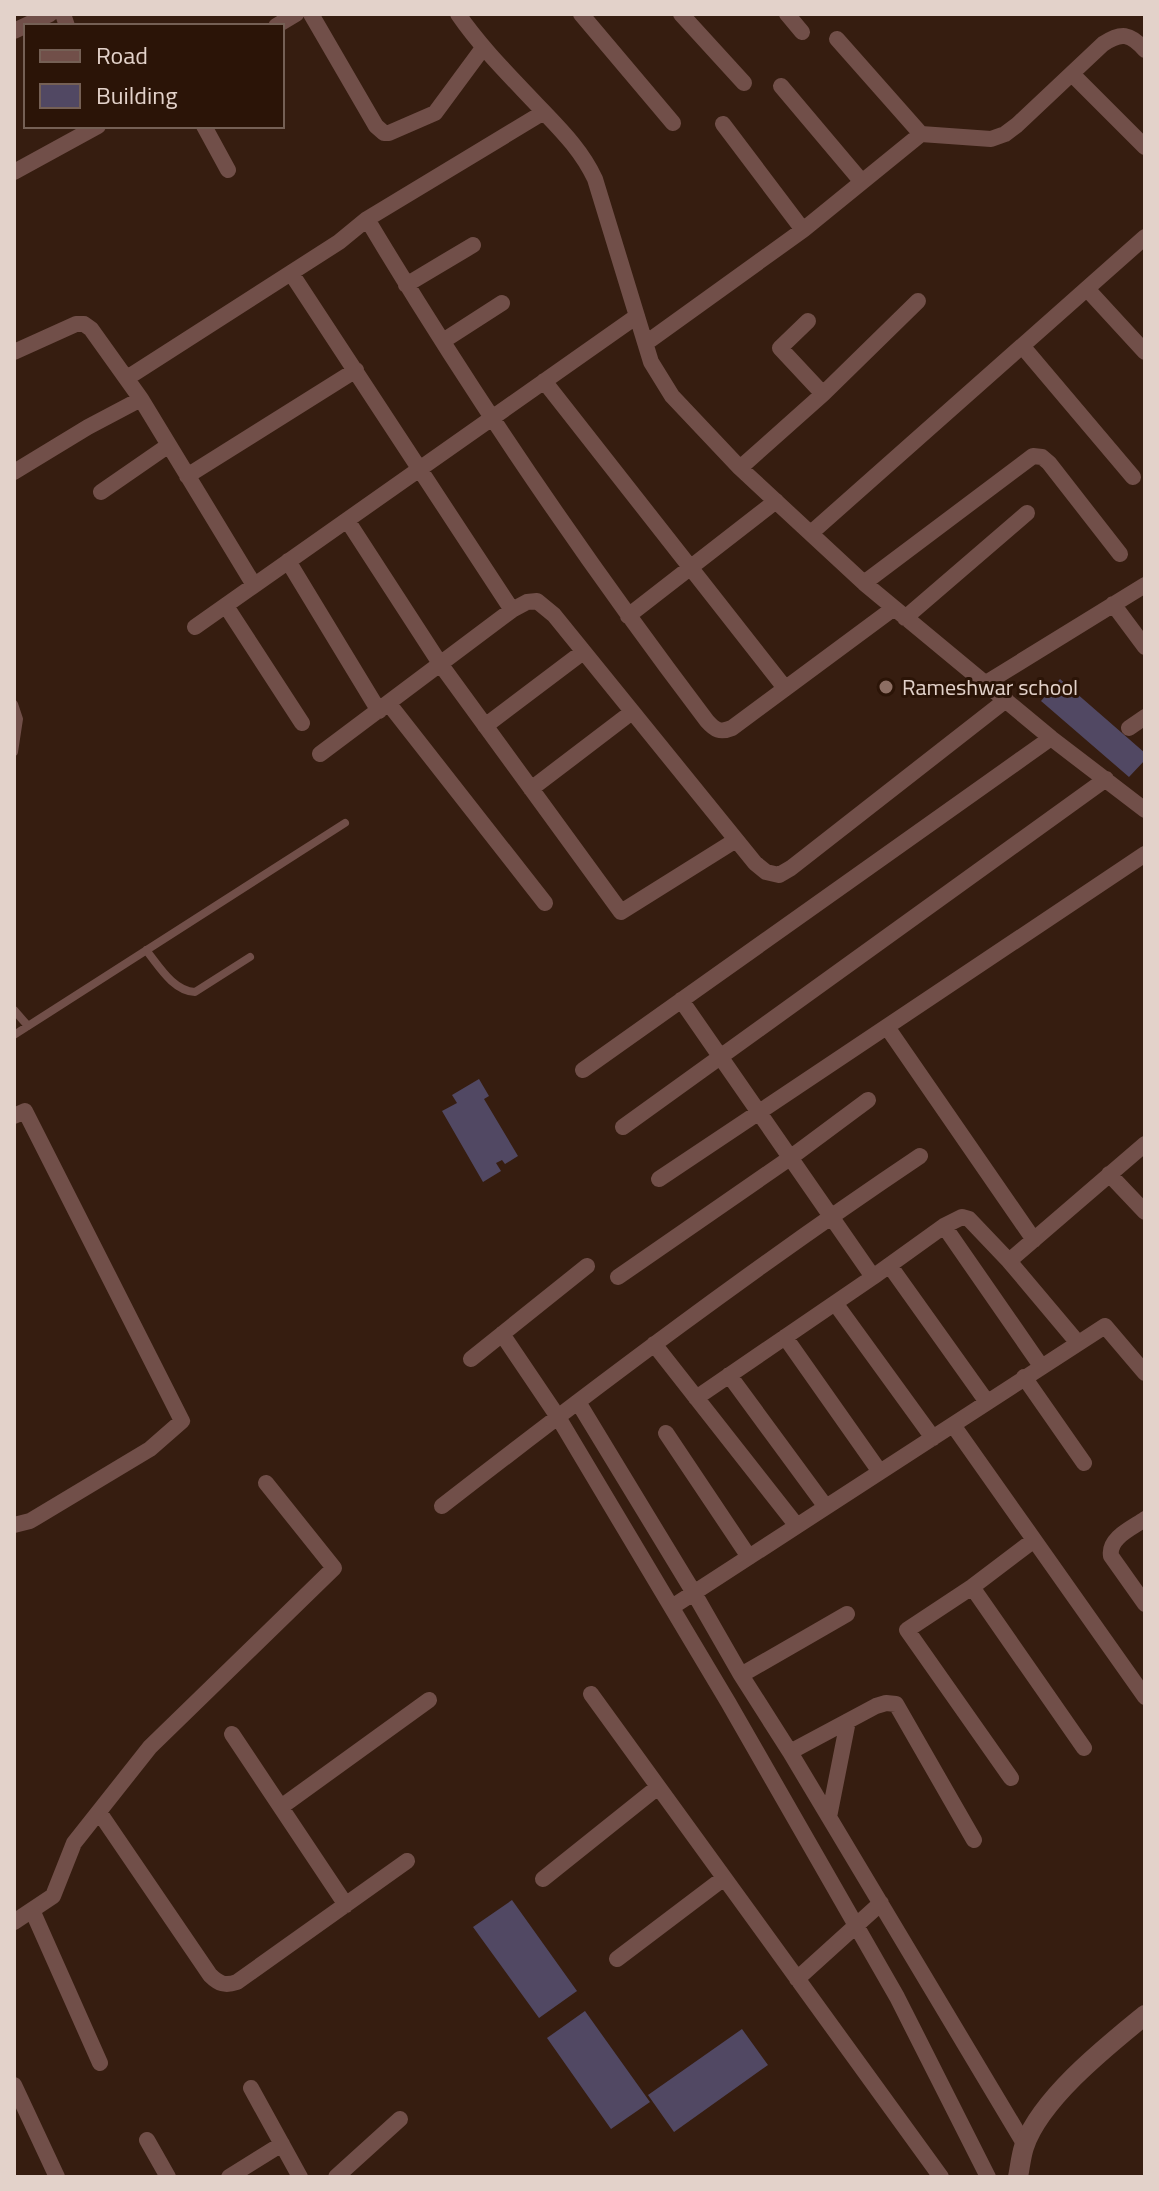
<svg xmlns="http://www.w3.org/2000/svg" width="1159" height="2191" font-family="'Titillium Web',sans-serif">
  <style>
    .building { fill: #514863 }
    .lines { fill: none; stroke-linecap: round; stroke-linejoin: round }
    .service { stroke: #714f49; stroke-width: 8 }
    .minor { stroke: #714f49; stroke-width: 16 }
    .tertiary { stroke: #714f49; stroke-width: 20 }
    .education-dot { fill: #8d6e63; stroke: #2b1407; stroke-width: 3 }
    .labels { text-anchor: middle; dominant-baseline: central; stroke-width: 6; stroke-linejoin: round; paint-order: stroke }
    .poi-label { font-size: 22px; fill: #e3d2ca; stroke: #2b1407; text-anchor: start }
  </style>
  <rect width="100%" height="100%" fill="#361d10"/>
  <path class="building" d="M1060,679L1145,753V760L1129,777L1041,701Z
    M479,1079L489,1096L484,1099L518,1156L505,1164L502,1160L496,1163L501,1171L483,1182L442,1111L457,1103L452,1095Z
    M512,1900L577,1991L539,2018L473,1927Z
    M585,2011L650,2102L611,2129L547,2038Z
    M742,2029L768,2065L674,2132L648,2095Z"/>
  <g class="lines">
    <path class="service" d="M14,704L19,719L14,752
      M146,950C159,966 173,991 195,992L250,957
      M14,1010L28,1026
      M14,1035L345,823"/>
    <path class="minor" d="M63,14L67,26
      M311,14L376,126L384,133H389L435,113L483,48
      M458,14C482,49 512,78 541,109C562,131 582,151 595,179L651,362L672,396L740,468L864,583L1051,738L1145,810
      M581,14L673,123
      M681,14L744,83
      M787,14L802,32
      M276,26L296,14
      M14,31L50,14
      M1072,74L1145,147
      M781,86L862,182
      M204,126L228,170
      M921,134L991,139L1005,134L1017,125L1103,44C1121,32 1130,33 1145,50
      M14,172L98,126
      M367,219C471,393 585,560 707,721C715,730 720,733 732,728L894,608
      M803,230L921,134L837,39
      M291,273L512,610
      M406,285L473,245
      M1088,290L1145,352
      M443,341L502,303
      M646,343L803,230L723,124
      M1023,347L1133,477
      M14,352L76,324H84L91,329L141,399
      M127,378L339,242L367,219L544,112
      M544,381L785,688
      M823,394L918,301
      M740,468L823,394L780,348L808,321
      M14,472L88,427L141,399L254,585
      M187,476L356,370
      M101,492L169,445
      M347,520L441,665L621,912L736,840
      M811,533L1145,237
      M288,561L379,711
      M864,583L1033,456L1042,457L1049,463L1120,554
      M1113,604L1145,647
      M226,606L302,723
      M628,616L776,501
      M905,618L1027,513
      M195,627L637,316
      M986,683L1145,585
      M389,704L545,903
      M485,726L583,652
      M1129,728L1145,717
      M320,754L512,610L527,602L537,601L554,615L755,863L766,872L779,875L791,868L1006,700
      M531,789L632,712
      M681,1000L873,1277
      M887,1027L1034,1240
      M583,1070L1051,738
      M14,1116L25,1111L182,1421L150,1449L30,1521L14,1525
      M623,1127L1106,779
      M1109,1174L1145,1212
      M659,1179L1145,854
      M944,1226L1041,1366
      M1009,1261L1145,1144
      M890,1266L987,1402
      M618,1277L790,1158L868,1100
      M835,1303L933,1438
      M502,1334L558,1417L728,1702L897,1997L988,2177
      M785,1337L880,1472
      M654,1344L797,1526
      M471,1359L587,1266
      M729,1375L826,1507
      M1024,1377L1084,1463
      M696,1398L873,1277L944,1226L962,1217L969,1219L1009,1261L1078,1343
      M578,1402L694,1593L741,1675L790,1752L1025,2145
      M953,1425L1145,1697
      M666,1433L749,1557
      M442,1506C598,1385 756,1266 920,1156
      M1145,1519C1132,1528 1108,1538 1111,1556L1145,1604
      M972,1587L1084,1748
      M672,1607L1105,1326L1145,1373
      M741,1675L847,1614
      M591,1694L941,2177
      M232,1734L346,1905
      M790,1752L876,1706L886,1703L896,1704L974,1840
      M1011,1778L907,1630L972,1587L1034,1540
      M281,1807L429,1700
      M99,1812L210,1975C219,1984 225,1986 237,1982L407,1861
      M829,1817L848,1721
      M543,1879L658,1787
      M32,1910L100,2063
      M14,1922L53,1896L74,1843L150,1747L334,1568L266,1483
      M617,1959L724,1878
      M797,1979L881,1903
      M14,2085L57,2177
      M251,2088L300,2177
      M147,2140L168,2177
      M229,2177L282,2144
      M336,2177L400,2119"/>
    <path class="tertiary" d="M1018,2177C1020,2167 1021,2156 1024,2147C1040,2099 1107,2046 1145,2015"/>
  </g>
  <circle class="education-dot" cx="886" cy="687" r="8"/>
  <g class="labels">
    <g class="poi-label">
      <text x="902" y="687">Rameshwar school</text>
    </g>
  </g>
  <rect width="1159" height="2191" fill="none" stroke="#e3d2ca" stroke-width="32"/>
  <rect x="24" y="24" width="260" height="104" fill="#2b1407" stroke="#756055" stroke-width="2"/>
  <rect x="40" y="50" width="40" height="12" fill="#714f49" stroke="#756055" stroke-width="2"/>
  <text x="96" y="64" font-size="24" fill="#e3d2ca">Road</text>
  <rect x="40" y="84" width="40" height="24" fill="#514863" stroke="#756055" stroke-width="2"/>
  <text x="96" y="104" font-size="24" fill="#e3d2ca">Building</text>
</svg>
